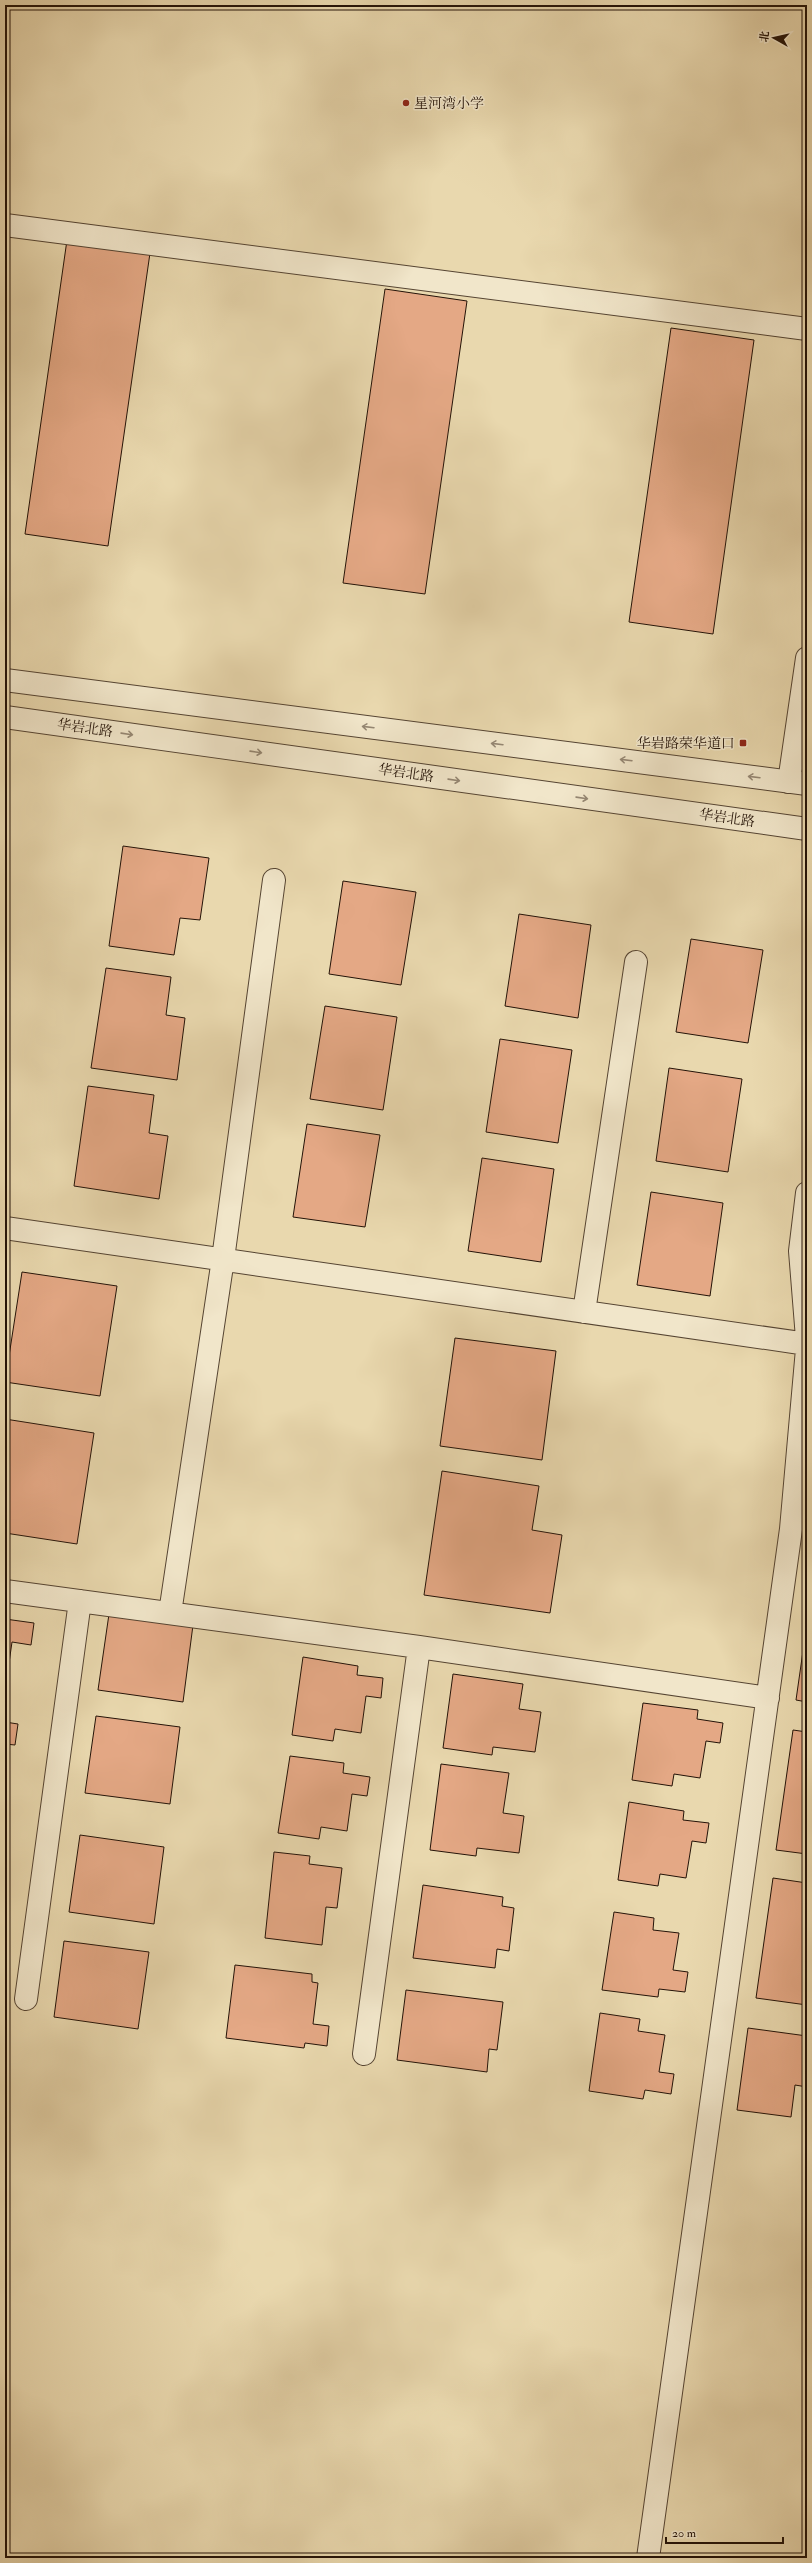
<svg xmlns="http://www.w3.org/2000/svg" width="812" height="2563" font-family="'IM FELL Double Pica','Noto Serif SC',serif">
  <style>
    .building { fill: #e4a885; stroke: #241308 }
    .lines { fill: none; stroke-linecap: round; stroke-linejoin: round }
    .service-casing { stroke: #554432; stroke-width: 24 }
    .tertiary-casing { stroke: #554432; stroke-width: 24 }
    .service { stroke: #f1e6ca; stroke-width: 22 }
    .tertiary { stroke: #f1e6ca; stroke-width: 22 }
    .oneway { stroke: #958773 }
    .poi-dot { fill: #8f2418; stroke: #f1e6ca; stroke-width: 1.5 }
    .labels { text-anchor: middle; dominant-baseline: central; stroke-width: 3; stroke-linejoin: round; paint-order: stroke }
    .poi-label { font-size: 14px; fill: #241308; stroke: #f1e6ca; text-anchor: start }
    .street-label { font-size: 14px; fill: #241308; stroke: #f1e6ca }
  </style>
  <rect width="100%" height="100%" fill="#e9d8ae"/>
  <filter id="stains"><feTurbulence type="fractalNoise" baseFrequency=".005" numOctaves="4"/><feColorMatrix values="0 0 0 0 .2 0 0 0 0 .09 0 0 0 0 .02 0 0 0 .5 -.17"/></filter>
  <radialGradient id="worn" r=".72"><stop offset=".6" stop-color="#630" stop-opacity="0"/><stop offset="1" stop-color="#630" stop-opacity=".3"/></radialGradient>
  <path class="building" d="M67,240L150,253L108,546L25,534Z
    M385,289L467,301L425,594L343,583Z
    M671,328L754,340L713,634L629,622Z
    M123,846L209,858L200,920L180,918L174,955L109,946Z
    M343,881L416,892L401,985L329,974Z
    M519,914L591,925L578,1018L505,1006Z
    M691,939L763,950L748,1043L676,1032Z
    M106,968L171,977L166,1015L185,1018L177,1080L91,1068Z
    M325,1006L397,1017L383,1110L310,1099Z
    M500,1039L572,1050L558,1143L486,1132Z
    M669,1068L742,1079L728,1172L656,1161Z
    M88,1086L154,1095L149,1133L168,1136L159,1199L74,1186Z
    M307,1124L380,1135L365,1227L293,1217Z
    M482,1158L554,1169L541,1262L468,1251Z
    M651,1192L723,1203L710,1296L637,1285Z
    M22,1272L117,1286L100,1396L5,1382Z
    M455,1338L556,1351L542,1460L440,1446Z
    M5,1419L94,1433L77,1544L5,1533Z
    M442,1471L539,1486L532,1530L562,1535L550,1613L424,1595Z
    M109,1614L193,1625L183,1702L98,1690Z
    M5,1619L34,1623L31,1645L12,1642L6,1684Z
    M807,1623V1702L796,1700Z
    M303,1657L358,1666L357,1675L383,1678L381,1698L366,1696L361,1733L335,1729L333,1741L292,1735Z
    M453,1674L523,1684L519,1709L541,1712L535,1752L493,1747L492,1755L443,1748Z
    M643,1703L698,1710L697,1719L723,1723L720,1743L706,1741L700,1778L674,1774L672,1786L632,1780Z
    M96,1716L180,1727L170,1804L85,1793Z
    M5,1722L18,1724L15,1745L5,1744Z
    M793,1730L807,1732V1854L776,1850Z
    M290,1756L344,1763L343,1773L370,1777L367,1796L352,1794L347,1831L321,1827L319,1839L278,1833Z
    M441,1764L509,1773L503,1813L524,1816L519,1853L477,1848L476,1856L430,1850Z
    M629,1802L684,1811L683,1820L709,1823L706,1843L692,1841L686,1878L660,1874L658,1886L618,1880Z
    M80,1835L164,1847L154,1924L69,1912Z
    M274,1852L310,1856L309,1864L342,1868L337,1908L326,1907L322,1945L265,1938Z
    M773,1878L807,1883V2005L756,1998Z
    M423,1885L503,1897L502,1906L514,1908L509,1951L497,1949L495,1968L413,1958Z
    M614,1912L654,1918L653,1930L679,1933L673,1970L688,1972L685,1992L659,1989L658,1997L602,1990Z
    M64,1941L149,1952L138,2029L54,2017Z
    M235,1965L312,1974V1982L318,1983L313,2024L329,2026L327,2046L305,2043L304,2048L226,2038Z
    M406,1990L503,2002L497,2050L489,2049L487,2072L397,2060Z
    M600,2013L640,2019L638,2031L665,2035L659,2072L674,2074L671,2094L645,2090L643,2099L589,2091Z
    M748,2028L807,2036V2087L795,2085L791,2117L737,2110Z"/>
  <g class="lines">
    <g class="service-casing">
      <path id="service" d="M5,225L807,329
        M789,782L807,658
        M807,1193L800,1251L807,1338
        M5,1228L807,1344
        M584,1312L636,962
        M5,1591L419,1647L768,1698
        M170,1613L223,1259L274,880
        M26,1999L80,1601
        M364,2054L419,1647
        M648,2558L791,1529L807,1349"/>
    </g>
    <g class="tertiary-casing">
      <path id="tertiary" d="M5,680L807,784
        M5,717L807,829"/>
    </g>
    <use href="#service" class="service"/>
    <use href="#tertiary" class="tertiary"/>
  </g>
  <defs><path id="oneway-shaft" d="M-6 0H5M1.5-3L5.5 0L1.5 3" fill="none" stroke-width="1.6" stroke-linecap="round" stroke-linejoin="round"/></defs>
  <g class="oneway">
    <use href="#oneway-shaft" transform="translate(368 727) rotate(-173)"/>
    <use href="#oneway-shaft" transform="translate(127 734) rotate(8)"/>
    <use href="#oneway-shaft" transform="translate(497 744) rotate(-173)"/>
    <use href="#oneway-shaft" transform="translate(256 752) rotate(8)"/>
    <use href="#oneway-shaft" transform="translate(626 760) rotate(-173)"/>
    <use href="#oneway-shaft" transform="translate(754 777) rotate(-173)"/>
    <use href="#oneway-shaft" transform="translate(454 780) rotate(8)"/>
    <use href="#oneway-shaft" transform="translate(582 798) rotate(8)"/>
  </g>
  <g class="poi-dot">
    <circle cx="406" cy="103" r="4"/>
    <rect x="739" y="739" width="8" height="8" rx="2"/>
  </g>
  <g class="labels">
    <g class="poi-label">
      <text x="414" y="103">星河湾小学</text>
      <text x="735" y="743" text-anchor="end">华岩路荣华道口</text>
    </g>
    <g class="street-label">
      <text transform="translate(85 728) rotate(8)">华岩北路</text>
      <text transform="translate(406 773) rotate(8)">华岩北路</text>
      <text transform="translate(727 818) rotate(8)">华岩北路</text>
    </g>
  </g>
  <rect width="812" height="2563" fill="none" stroke="#e9d8ae" stroke-width="20"/>
  <rect x="6" y="6" width="800" height="2551" fill="none" stroke="#241308" stroke-width="2"/>
  <rect x="10" y="10" width="792" height="2543" fill="none" stroke="#241308"/>
  <g transform="translate(774 38) rotate(278)" stroke="#f1e6ca" stroke-width="3" paint-order="stroke">
  <path d="M0-3L7 15L0 10L-7 15Z" fill="#241308"/>
  <text y="-6" font-size="11" font-weight="bold" text-anchor="middle" fill="#241308">北</text>
  </g>
  <path d="M666 2537v6h117v-6" fill="none" stroke="#241308" stroke-width="2"/>
  <text x="672" y="2537" font-size="12" fill="#241308" stroke="#f1e6ca" stroke-width="3" paint-order="stroke">20 m</text>
  <rect width="100%" height="100%" filter="url(#stains)"/>
  <rect width="100%" height="100%" fill="url(#worn)"/>
</svg>
